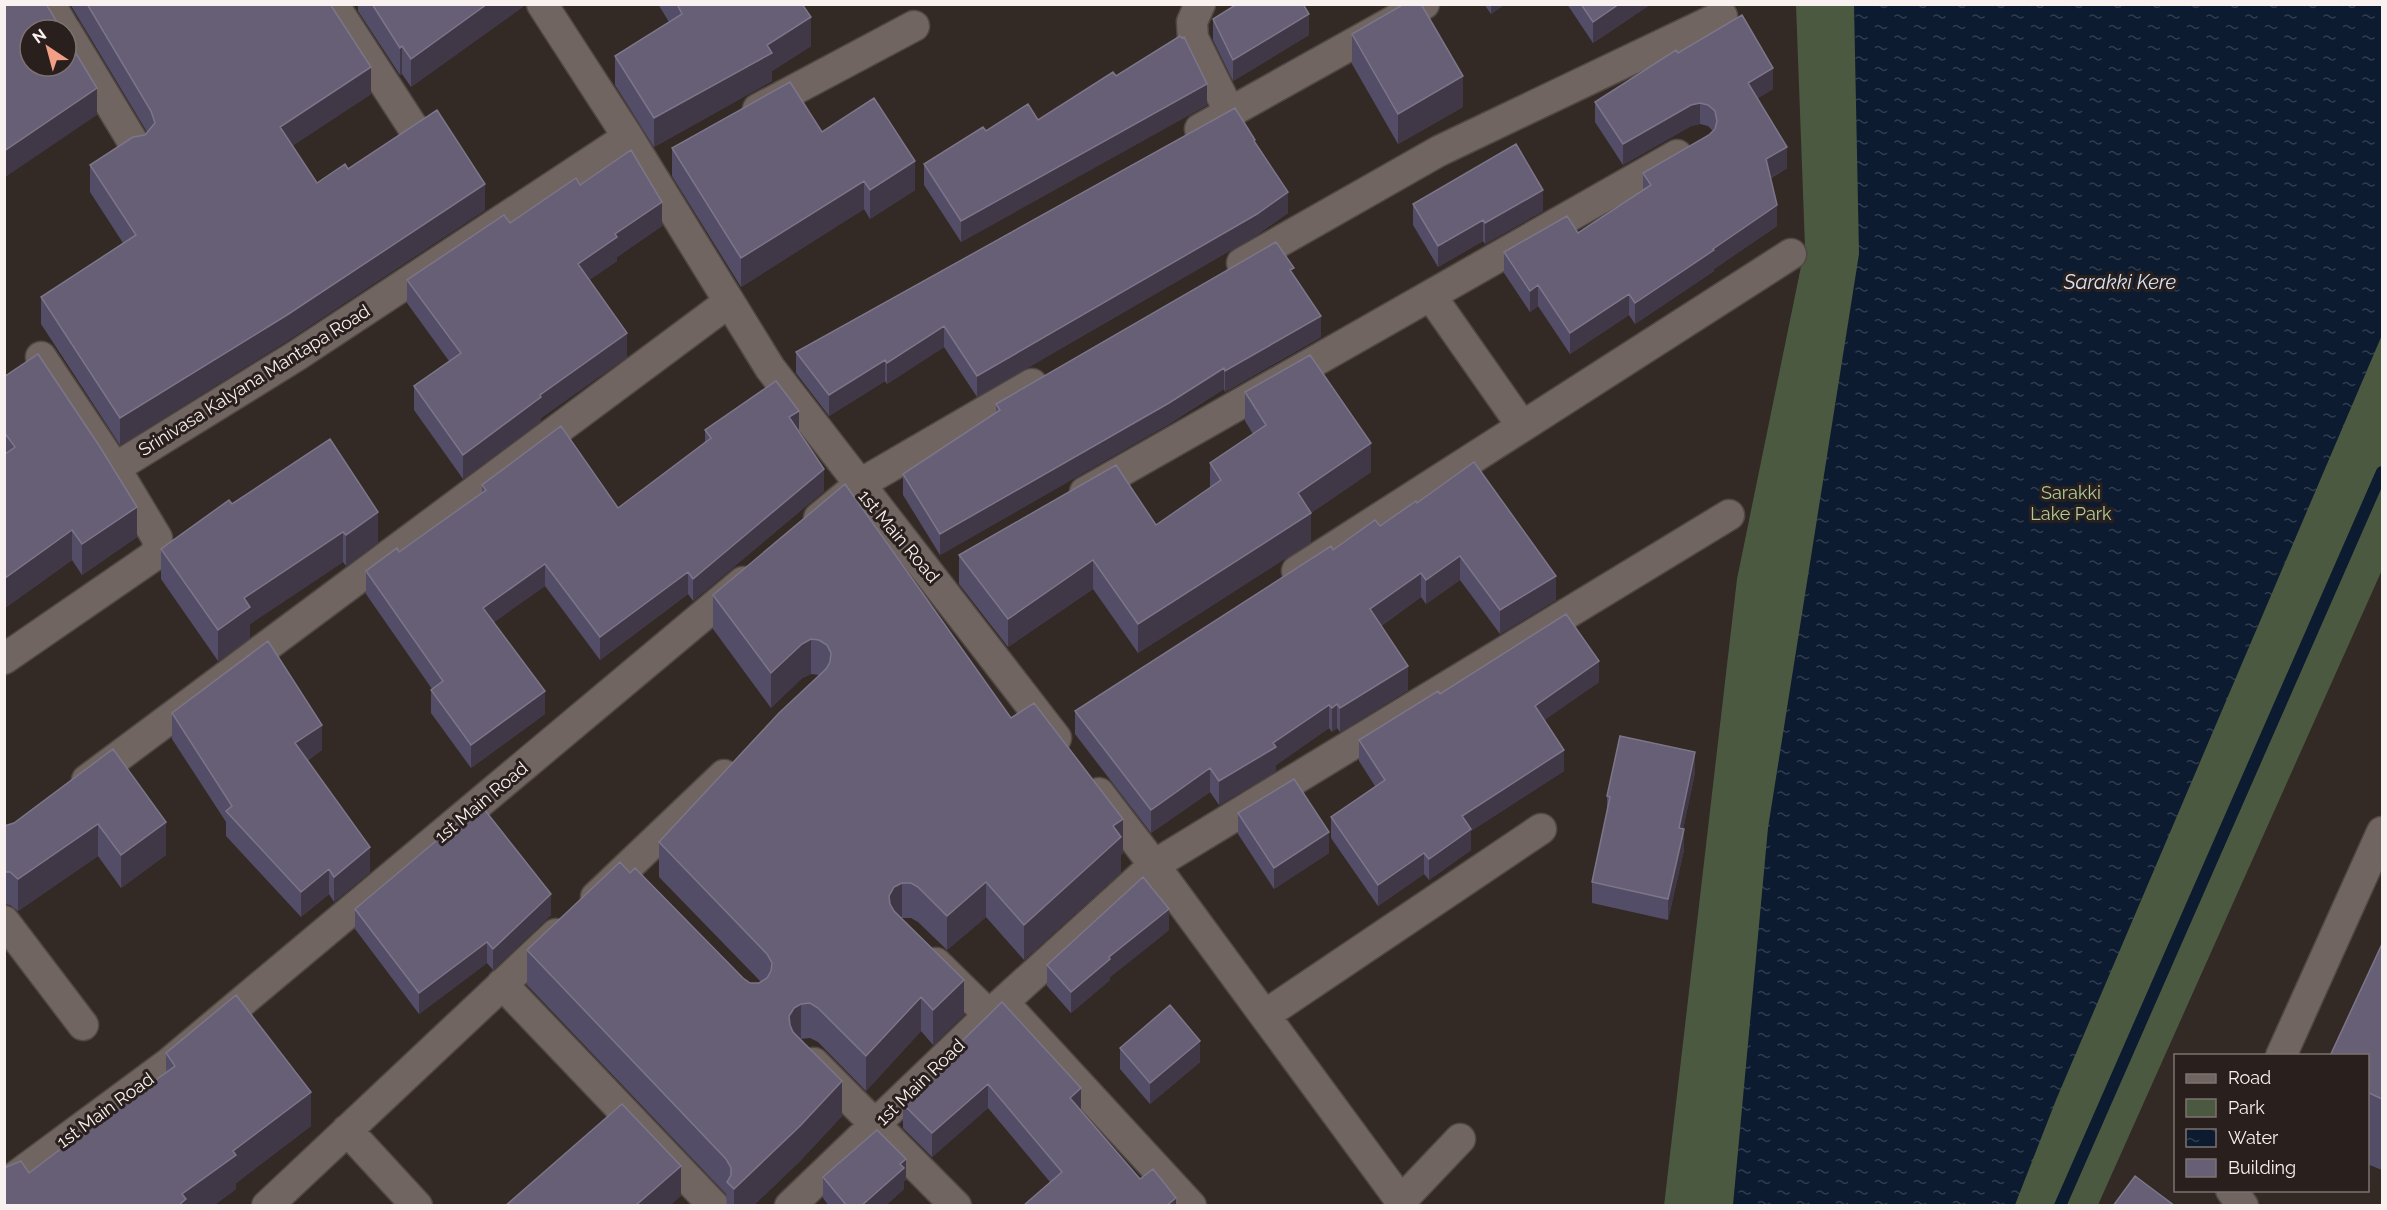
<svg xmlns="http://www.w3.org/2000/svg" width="2387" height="1210" font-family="Raleway,sans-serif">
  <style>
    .park { fill: #4b5941 }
    .water { fill: url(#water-ripples) }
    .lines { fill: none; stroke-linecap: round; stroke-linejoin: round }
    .stream { stroke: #0d1b30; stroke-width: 12 }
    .street-casing { stroke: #504844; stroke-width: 33 }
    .street { stroke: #706560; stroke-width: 30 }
    .wall { fill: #544d67 }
    .shaded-wall { fill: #403747 }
    .building { fill: #665f76; stroke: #7d7689; stroke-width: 1.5 }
    .labels { text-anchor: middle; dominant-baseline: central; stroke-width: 6; stroke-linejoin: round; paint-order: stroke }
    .street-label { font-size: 18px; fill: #f8f1ef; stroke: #291f1c }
    .park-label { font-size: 18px; fill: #b0ce9b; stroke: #291f1c }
    .water-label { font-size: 20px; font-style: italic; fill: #d6e4f7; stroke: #291f1c }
  </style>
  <defs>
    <pattern id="water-ripples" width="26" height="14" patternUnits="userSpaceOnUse" patternTransform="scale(1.5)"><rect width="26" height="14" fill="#0d1b30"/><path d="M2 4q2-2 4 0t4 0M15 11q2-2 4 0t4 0" fill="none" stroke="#313d4e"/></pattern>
  </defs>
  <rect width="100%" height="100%" fill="#332925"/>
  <path class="park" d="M1796,5H2382V570L2098,1205L1664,1206L1737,579L1805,247Z"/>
  <path class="water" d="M1854,5H2382V335L2056,1100L2015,1205H1733L1768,828L1859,254Z"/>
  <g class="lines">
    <path class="stream" d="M2060,1206L2382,472"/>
    <g class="street-casing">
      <path id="street" d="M50,4L65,30
        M333,4L414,129
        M542,4L628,137L770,368L1056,738
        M1200,4L1192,22L1193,38L1230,113
        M66,31L136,147
        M758,109L914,26
        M1200,129L1424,4
        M1242,263L1439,151L1722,16
        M1431,296L1522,426
        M41,357L115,468
        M1085,492L1677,155
        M819,518L860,484L1032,384
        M1297,571L1791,254
        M4,659L155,555L158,549L157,538L115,468L296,356L628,137
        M87,780L729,302
        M1099,793L1154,865L1401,1201L1460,1139
        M596,897L724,775
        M4,921L83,1025
        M936,963L989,1015
        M502,984L714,1206
        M1004,1003L1191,1206
        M1265,1015L1541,829
        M2281,1056L2382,832
        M814,1063L956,1206
        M347,1130L417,1206
        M4,1185L169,1063L743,582
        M2231,1190L2243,1206
        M267,1206L556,934
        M790,1206L989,1015L1154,865L1729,515"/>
    </g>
    <use href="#street" class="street"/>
  </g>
  <path class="wall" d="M70,4H326L371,94L292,146L317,183L348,169L485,210L287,341L120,445L41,324V297L123,243L90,192V165L145,135L147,132Z
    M358,4H524V6L411,87L402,74L400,75L358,11Z
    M658,4H802L811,46L772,71V81L654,147L615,85V56L669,22Z
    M1484,4H1505L1491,14Z
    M1567,4H1651L1593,43Z
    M1213,19L1309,35L1233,81L1213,40Z
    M1352,34L1463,107L1398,144L1352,64Z
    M1678,53L1773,89L1758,98L1787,168L1771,178L1777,226L1714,269V271L1635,324L1629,315L1570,354L1538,306L1530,312L1504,273V252L1578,233L1643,190V173L1709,135L1713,131L1708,126L1700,124L1691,126L1623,165L1595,122V102Z
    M1116,76L1207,105L961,242L924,185V164L986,131L1038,120Z
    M822,132L915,190L870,219L864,209L741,287L672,176V148Z
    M1255,144L1288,213L1257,235L977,397L944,347L887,384L885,381L829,416L796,373V352Z
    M580,185L662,226L617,257V261L589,280L627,357L541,418V421L463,479L414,410V386L449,361L407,303V280Z
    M1413,204L1543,211L1485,244L1483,241L1438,267L1413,225Z
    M1294,276L1321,337L1225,392L1224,389L1169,424L940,555L903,495V474L996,413V404Z
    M4,377L137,537L82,575L72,560L5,608Z
    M1245,392L1371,472L1311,513V542L1138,653L1093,589L1008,647L959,584V555L1156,525L1210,488V463L1253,434L1245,421Z
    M705,430L799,432L824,491L693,601L688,594L600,660L545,586L494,622L545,714L471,768L431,713V690L432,689L366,594V571L399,552L482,493V485L618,508L705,442Z
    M330,439L378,542L346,566L343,562L250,624V638L218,661L161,579V549L232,504Z
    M1417,503L1556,600L1500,634L1460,580L1426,604L1421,597L1381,626L1408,690L1340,732L1337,728L1332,732L1329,728L1276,765V771L1219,805L1210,792L1151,833L1075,734V711L1333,550L1380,526Z
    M713,595L1011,718L1123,853L1121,855V872L1024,960L986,917L947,950L918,922L911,918H901L964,1015L933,1045L921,1031L866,1091L818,1042L810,1038L800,1039L842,1116L800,1161L753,1206H727L726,1194L527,985V950L630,873L743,978L750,983H759L761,982L659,877V842L819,675L811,674L802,678L771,708L713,629Z
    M1599,682L1544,720L1564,771L1471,831V850L1429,880L1424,874L1378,906L1331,838V817L1375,786L1359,761V740L1440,694Z
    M172,713L322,750L308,760L370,872L334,902L329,894L301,917L226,836V822L172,739Z
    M113,749L166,855L121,888L98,856L18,911L10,905L4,904V826L14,823Z
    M1695,773L1683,829L1684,850L1668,920L1592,903V882L1607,812V796Z
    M1238,813L1329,853L1274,889L1238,834Z
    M355,909L551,915L493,970L487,963L419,1014L355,929Z
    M1169,930L1110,977V980L1071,1013L1047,986V965Z
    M2382,944V1170L2367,1164V1056Z
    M956,1047L1081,1111L1140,1179L1176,1206L1050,1182L988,1108L932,1157L903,1128V1104L956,1059Z
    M1120,1048L1200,1062L1150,1104L1120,1069Z
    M166,1053L311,1126L236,1183V1189L213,1206H4L29,1173L166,1073Z
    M823,1177L906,1180L904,1181V1189L885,1206H829L823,1198Z"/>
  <path class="shaded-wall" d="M487,4H524V6L411,87V59Z
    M1491,4H1505L1491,14Z
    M1619,4H1651L1593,43V22Z
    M1309,14V35L1233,81V60Z
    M811,17V46L772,71V81L654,147V118Z
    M402,46V74L400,75V48Z
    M371,67V94L280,154V127Z
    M1773,68V89L1748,104V83Z
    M1463,76V107L1398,144V114Z
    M1207,84V105L961,242V221Z
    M97,88V115L4,178V151Z
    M1700,103V124L1691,126L1623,165V144L1691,105Z
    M1787,147V168L1766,180V159Z
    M915,161V190L870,219V190Z
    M864,181V209L741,287V258Z
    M485,184V210L287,341L120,445V418Z
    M1543,190V211L1485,244V223Z
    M1288,192V213L1257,235L977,397V376Z
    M662,202V226L617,257V261L578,288V264L615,234Z
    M1777,205V226L1714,269V271L1635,324V303Z
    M1483,220V241L1438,267V246Z
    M1538,285V306L1530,312V291Z
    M1629,294V315L1570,354V333Z
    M1321,316V337L1225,392V371Z
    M944,326V347L887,384V363Z
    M627,333V357L541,418V421L463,479V455L540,395Z
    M885,360V381L829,416V395Z
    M1224,368V389L1169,424L940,555V534Z
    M799,411V434L789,417Z
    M1371,443V472L1311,513V542L1138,653V624L1298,493Z
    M824,469V491L693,601V579Z
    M137,507V537L82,575V544Z
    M378,512V542L346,566V535Z
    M72,530V560L5,608V578Z
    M343,532V562L250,624V638L218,661V630L244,598Z
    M1460,556V580L1426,604V580Z
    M1093,560V589L1008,647V619Z
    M545,564V586L483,630V608Z
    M688,572V594L600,660V637Z
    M1421,573V597L1370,633V609Z
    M1556,576V600L1500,634V610Z
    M811,639V674L802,678L771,708V673L802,644Z
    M1599,661V682L1535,727V706Z
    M1408,666V690L1340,732V708Z
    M545,691V714L471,768V745Z
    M1337,704V728L1332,732V708Z
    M1329,705V728L1276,765V771L1219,805V781L1273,743Z
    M322,725V750L295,768V743Z
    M1564,750V771L1471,831V850L1429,880V859L1462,816Z
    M1695,752V773L1679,849V828Z
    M1210,768V792L1151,833V810Z
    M1123,819V853L1121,855V872L1024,960V925L1113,826Z
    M166,822V855L121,888V855Z
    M98,824V856L18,911V879Z
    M1684,829V850L1668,920V899Z
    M1329,832V853L1274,889V868Z
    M370,847V872L334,902V877Z
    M1424,853V874L1378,906V885Z
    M329,869V894L301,917V892Z
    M986,882V917L947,950V916Z
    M902,883V917L894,922L889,930V896L894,887Z
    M551,894V915L493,970V949Z
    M1169,909V930L1110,977V980L1071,1013V992L1109,957Z
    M487,942V963L419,1014V993Z
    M964,980V1015L933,1045V1010Z
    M921,997V1031L866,1091V1056Z
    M801,1004V1039L794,1042L789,1051V1016L794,1008Z
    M1200,1041V1062L1150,1104V1083Z
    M842,1081V1116L800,1161L753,1206H734V1189Z
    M988,1084V1108L932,1157V1133Z
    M1081,1088V1112L1070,1098Z
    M311,1092V1126L236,1183V1189L213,1206H178L182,1194L233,1151Z
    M906,1159V1180L904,1181V1189L885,1206H861Z
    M681,1166V1196L670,1206H635Z
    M1176,1198V1206H1166Z"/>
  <path class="building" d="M4,4H46L62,30H30V66H66V37L97,88L4,151Z
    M87,4H330L371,67L280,127L317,183L345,164L348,169L437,110L485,184L287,315L120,418L41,297L136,235L90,165L133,137L145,135L155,123L151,111Z
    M372,4H487L411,59L402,46L400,48Z
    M677,4H802L811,17L767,45L772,53L654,118L615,56L682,14Z
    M1237,4H1303L1309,14L1233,60L1213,19Z
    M1404,4H1421L1463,76L1398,114L1352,34Z
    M1581,4H1619L1593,22Z
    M1742,15L1773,68L1748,83L1787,147L1766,159L1777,205L1713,249L1714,250L1635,303L1629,294L1570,333L1538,285L1530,291L1504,252L1567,216L1578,233L1651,185L1643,173L1709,135L1715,129L1717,121L1715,111L1708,105L1700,103L1691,105L1623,144L1595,102L1676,50L1678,53Z
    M1180,36L1182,38L1184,37L1207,84L961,221L924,164L983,127L986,131L1028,104L1038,120L1113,72L1116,76Z
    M790,82L822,132L874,98L915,161L870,190L864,181L741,258L672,148Z
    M1235,108L1255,140L1254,141L1288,192L1257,214L977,376L944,326L887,363L885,360L829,395L796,352Z
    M1516,144L1543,190L1485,223L1483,220L1438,246L1413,204Z
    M631,150L662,202L615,234L617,237L578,264L627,333L540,395L541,397L463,455L414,386L461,353L407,280L504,215L510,223L576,178L580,185Z
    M1276,242L1294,268L1290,270L1321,316L1225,371L1224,368L1169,403L940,534L903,474L1000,410L996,404Z
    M38,354L100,447L137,507L82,544L72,530L5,578L4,455L15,447L4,432V377Z
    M1310,355L1371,443L1298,493L1311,513L1138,624L1093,560L1008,619L959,555L1116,465L1156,525L1221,480L1210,463L1266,425L1245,392Z
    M776,381L799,411L789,417L824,469L693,579L688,572L600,637L545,564L483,608L545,691L471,745L431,690L443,681L366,571L397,548L399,552L486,490L482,485L561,426L618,508L711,438L705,430Z
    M330,439L378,512L346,535L343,532L244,598L250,607L218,630L161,549L229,500L232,504Z
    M1474,462L1556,576L1500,610L1460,556L1426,580L1421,573L1370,609L1408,666L1340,708L1337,704L1332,708L1329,705L1273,743L1276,747L1219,781L1210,768L1151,810L1075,711L1331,546L1333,550L1375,520L1380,526L1416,501L1417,503Z
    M845,484L1011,718L1034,703L1123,819L1113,826L1121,837L1024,925L986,882L947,916L918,887L911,883H902L894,887L889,896L890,904L894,911L964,980L933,1010L921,997L866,1056L818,1008L810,1003L801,1004L794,1008L789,1016L790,1025L793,1032L842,1081L800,1126L734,1189L727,1182L731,1175V1168L726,1159L527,950L620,862L630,873L635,868L743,978L750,983H759L767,978L771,971L772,963L767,954L659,842L779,713L826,669L830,662L831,653L827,645L819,640L811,639L802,644L771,673L713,595Z
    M1566,614L1599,661L1535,706L1564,750L1462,816L1471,829L1429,859L1424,853L1378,885L1331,817L1385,780L1359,740L1438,691L1440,694Z
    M268,641L322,725L295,743L370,847L334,877L329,869L301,892L226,811L232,806L172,713Z
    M1620,736L1695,752L1679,828L1684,829L1668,899L1592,882L1610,797L1607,796Z
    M113,749L166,822L121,855L98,824L18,879L10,872H4V826L14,823Z
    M1294,779L1329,832L1274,868L1238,813Z
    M480,804L551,894L493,949L487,942L419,993L355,909Z
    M1143,877L1169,909L1109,957L1110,959L1071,992L1047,965Z
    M2382,944V1099L2367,1092V1056H2330Z
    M236,995L311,1092L233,1151L236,1155L182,1194L186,1199L178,1206H4V1168L21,1161L29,1173L116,1107L117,1108L175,1066L166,1053Z
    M1002,1002L1081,1088L1070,1098L1140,1179L1153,1169L1176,1198L1166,1206H1023L1062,1172L988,1084L932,1133L903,1104L962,1054L956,1047Z
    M1170,1005L1200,1041L1150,1083L1120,1048Z
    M622,1104L681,1166L635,1206H505Z
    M877,1130L906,1159L900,1164L904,1168L861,1206H847L823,1177Z
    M2135,1176L2175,1206H2113Z"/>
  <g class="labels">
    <g class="street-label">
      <text transform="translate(254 380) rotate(-32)">Srinivasa Kalyana Mantapa Road</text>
      <text transform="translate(899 536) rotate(50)">1st Main Road</text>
      <text transform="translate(481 802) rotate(-40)">1st Main Road</text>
      <text transform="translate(920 1082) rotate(-44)">1st Main Road</text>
      <text transform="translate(105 1110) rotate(-36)">1st Main Road</text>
    </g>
    <g class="park-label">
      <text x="2071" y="492">Sarakki<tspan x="2071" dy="21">Lake Park</tspan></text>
    </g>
    <g class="water-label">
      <text x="2120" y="282">Sarakki Kere</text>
    </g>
  </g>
  <rect width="2387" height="1210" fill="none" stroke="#f8f1ef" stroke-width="12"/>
  <rect x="2174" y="1054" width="195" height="138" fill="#291f1c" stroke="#7c7370" stroke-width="1.5"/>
  <rect x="2186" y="1074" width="30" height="9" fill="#706560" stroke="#7c7370" stroke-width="1.5"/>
  <text x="2228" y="1084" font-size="18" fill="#f8f1ef">Road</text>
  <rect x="2186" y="1099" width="30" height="18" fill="#4b5941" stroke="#7c7370" stroke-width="1.5"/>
  <text x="2228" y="1114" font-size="18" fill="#f8f1ef">Park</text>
  <rect x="2186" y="1129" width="30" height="18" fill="url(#water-ripples)" stroke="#7c7370" stroke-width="1.5"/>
  <text x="2228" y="1144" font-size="18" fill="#f8f1ef">Water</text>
  <rect x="2186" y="1159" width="30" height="18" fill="#665f76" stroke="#7c7370" stroke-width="1.5"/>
  <text x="2228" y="1174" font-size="18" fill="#f8f1ef">Building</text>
  <g transform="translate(48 48) rotate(324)"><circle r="28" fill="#291f1c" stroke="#7c7370" stroke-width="1.5"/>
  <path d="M0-4.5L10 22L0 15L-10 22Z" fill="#f39f86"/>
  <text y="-9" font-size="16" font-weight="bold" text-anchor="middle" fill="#f8f1ef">N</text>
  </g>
</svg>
